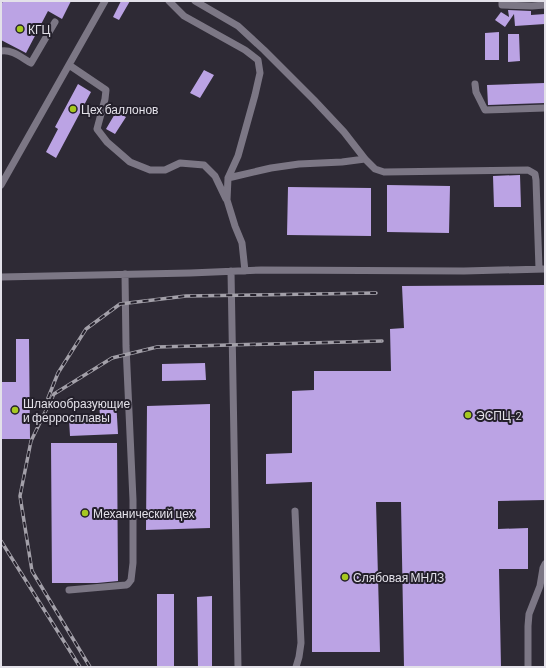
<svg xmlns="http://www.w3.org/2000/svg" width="546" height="668" font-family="Barlow,sans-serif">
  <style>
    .building { fill: #bba3e4 }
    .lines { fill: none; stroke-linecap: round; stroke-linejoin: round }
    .minor { stroke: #7c7785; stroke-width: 7 }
    .rail-casing { stroke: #a3a0a9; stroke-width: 3.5 }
    .rail { stroke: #24202b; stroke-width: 2; stroke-dasharray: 6; stroke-linecap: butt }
    .poi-dot { fill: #a6c820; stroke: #24202b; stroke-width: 1.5 }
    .labels { text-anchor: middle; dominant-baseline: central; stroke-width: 4; stroke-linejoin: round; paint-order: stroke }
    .poi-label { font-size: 12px; fill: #e3e1e9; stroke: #24202b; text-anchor: start }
  </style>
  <rect width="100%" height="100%" fill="#2e2a35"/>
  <path class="building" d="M3,1H71L62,19L48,11L26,53L1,40V5Z
    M121,1H130L119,20L113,17Z
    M508,10L531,11V15L545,14V24L515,26L514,14L505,27L495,20L501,12L509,17Z
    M499,32V60H485V33Z
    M508,34H519L520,61L508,62Z
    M204,70L214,75L200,98L190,93Z
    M545,83V103L488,105L487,85Z
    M78,84L91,92L56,158L46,152L58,129L55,127Z
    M116,112L126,117L115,134L106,129Z
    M520,175L521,207H494L493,176Z
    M387,185L450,186L449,233L387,232Z
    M288,187L371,188V236L287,235Z
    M545,285V500L498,501V529L528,528V569H499L501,667H404L401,502H376L380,652H312V482L266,484V454L292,453V391L314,390V371H391L390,329L404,328L402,286Z
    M16,339H29L30,439H1V382H16Z
    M205,363L206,380L162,381V364Z
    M116,400L118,434L70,436L69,419L100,417L99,401Z
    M210,404V528L146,530L147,406Z
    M51,443H117L118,581L97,583H52Z
    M157,594H174V667H157Z
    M212,596V667H198L197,597Z"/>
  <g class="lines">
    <path class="minor" d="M169,1L184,16L245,50L258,60L260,73L255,95L238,156L228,178L227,200L235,226L242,243L245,271
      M195,1L238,26L264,50L314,100L344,132L365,159L375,169L384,172L528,170L535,174L536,180L539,269
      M502,1V5L532,6L545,5
      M1,51C12,49 22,58 31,63L55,22
      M69,65L106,90L105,99L97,129L107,142L130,162L150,170H165L180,163L204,165L215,176L226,199
      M475,84L476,92L485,110L545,108
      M228,178L271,168L299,164L342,162L365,159
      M1,185L105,1
      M231,271L238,667
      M1,277L190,273L261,270L464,271L545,269
      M295,511L301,643L299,657L296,667
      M69,590L126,585L128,584L131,580L133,563V500L126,346L125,274
      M528,667V626L529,614L540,586L543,568L545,564"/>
    <g class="rail-casing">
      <path id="rail" d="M48,398L58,373L86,329L120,304L186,296L376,293
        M1,541L80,667
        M90,667L32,571L20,496L31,441L54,394L112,358L157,347L382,341"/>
    </g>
    <use href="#rail" class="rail"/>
  </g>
  <g class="poi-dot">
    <circle cx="20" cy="29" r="4"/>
    <circle cx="73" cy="109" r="4"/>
    <circle cx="15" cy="410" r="4"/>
    <circle cx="468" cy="415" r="4"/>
    <circle cx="85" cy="513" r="4"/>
    <circle cx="345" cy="577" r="4"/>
  </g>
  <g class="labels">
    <g class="poi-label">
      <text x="28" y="29">КГЦ</text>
      <text x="81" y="109">Цех баллонов</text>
      <text x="23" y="403">Шлакообразующие<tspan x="23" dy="14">и ферросплавы</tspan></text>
      <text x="476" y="415">ЭСПЦ-2</text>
      <text x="93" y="513">Механический цех</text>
      <text x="353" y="577">Слябовая МНЛЗ</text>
    </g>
  </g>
  <rect width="546" height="668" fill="none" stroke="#e3e1e9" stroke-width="4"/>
</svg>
